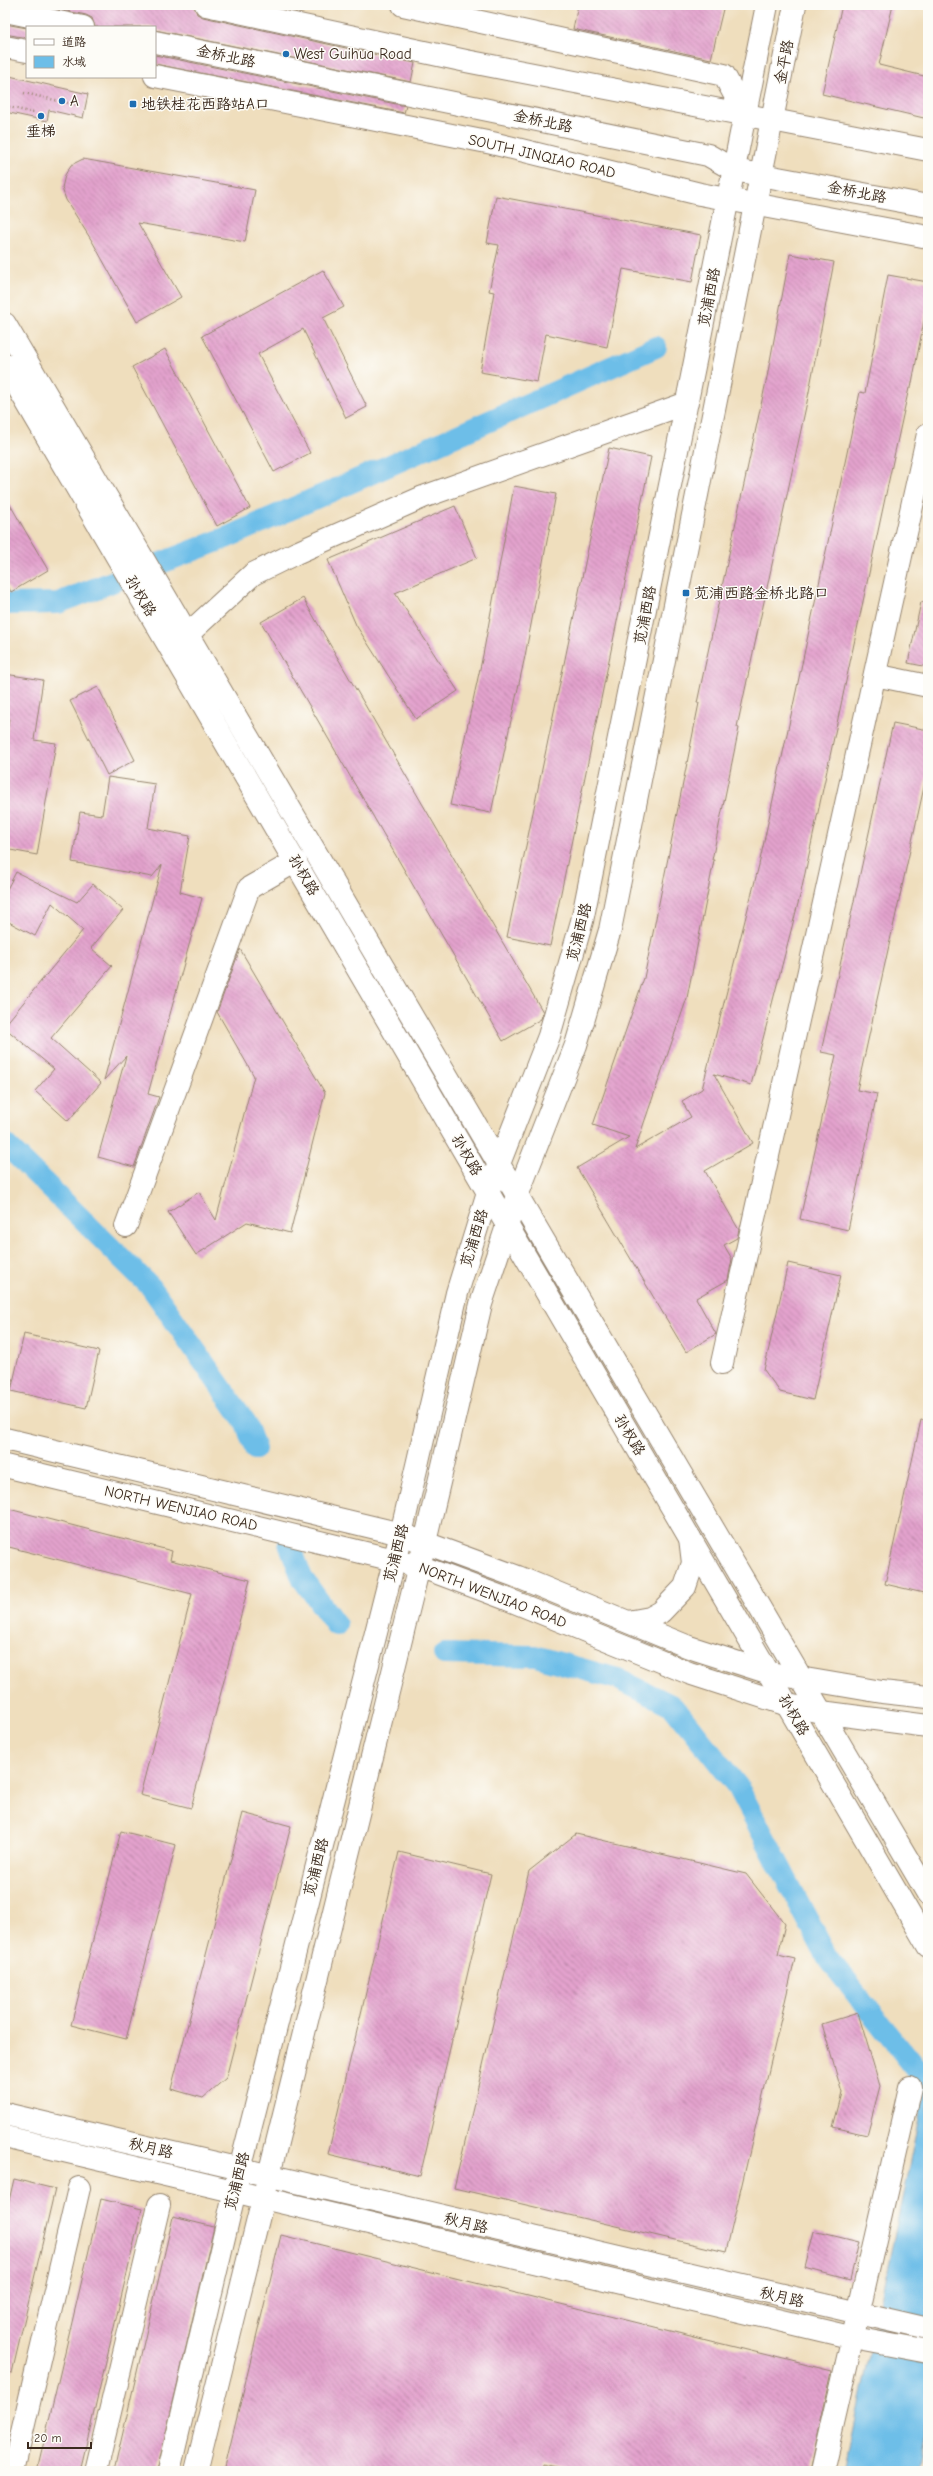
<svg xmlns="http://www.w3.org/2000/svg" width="933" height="2476" font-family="'Comic Neue','LXGW WenKai TC',sans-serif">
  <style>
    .water { fill: #6dbee8; stroke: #547483 }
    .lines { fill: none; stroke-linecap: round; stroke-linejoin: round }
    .canal { stroke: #6dbee8; stroke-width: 22 }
    .building { fill: url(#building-back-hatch) }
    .minor-casing { stroke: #95846e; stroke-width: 24 }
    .major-casing { stroke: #95846e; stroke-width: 24 }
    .path { stroke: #95846e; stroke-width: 2.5; stroke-dasharray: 1 3; stroke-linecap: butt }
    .minor { stroke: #fff; stroke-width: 22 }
    .major { stroke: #fff; stroke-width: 22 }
    .poi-dot { fill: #1f6fb2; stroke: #fdfcf7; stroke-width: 1.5 }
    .labels { text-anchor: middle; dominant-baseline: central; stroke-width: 3; stroke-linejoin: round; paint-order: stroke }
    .poi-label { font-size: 15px; fill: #3b2a1e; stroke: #fdfcf7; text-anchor: start }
    .street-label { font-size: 15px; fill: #3b2a1e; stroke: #fdfcf7 }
  </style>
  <defs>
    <pattern id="building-back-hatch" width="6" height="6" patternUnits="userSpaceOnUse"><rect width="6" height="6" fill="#e3a2cd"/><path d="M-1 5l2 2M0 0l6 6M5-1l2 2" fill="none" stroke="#b984a6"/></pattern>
  </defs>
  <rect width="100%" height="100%" fill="#fdfcf7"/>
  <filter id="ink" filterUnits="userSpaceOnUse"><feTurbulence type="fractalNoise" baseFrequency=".025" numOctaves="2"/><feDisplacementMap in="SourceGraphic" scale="8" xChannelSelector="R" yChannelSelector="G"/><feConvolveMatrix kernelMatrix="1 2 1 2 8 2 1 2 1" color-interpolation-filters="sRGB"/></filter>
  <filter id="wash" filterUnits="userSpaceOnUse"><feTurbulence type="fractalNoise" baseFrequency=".012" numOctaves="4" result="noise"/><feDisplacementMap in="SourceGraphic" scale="16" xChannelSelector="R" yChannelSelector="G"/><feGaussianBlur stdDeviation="0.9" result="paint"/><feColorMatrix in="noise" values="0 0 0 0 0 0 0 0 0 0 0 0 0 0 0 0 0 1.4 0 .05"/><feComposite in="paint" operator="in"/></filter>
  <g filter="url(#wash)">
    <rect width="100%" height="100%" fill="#efdebd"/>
    <path class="water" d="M928,2075V2415L915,2471H845Z"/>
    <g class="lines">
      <path class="canal" d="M5,604L58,603L228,537L656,347
        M5,1144L151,1287L246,1423L255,1449
        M289,1543L302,1578L336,1625
        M444,1654L535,1656L618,1679L673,1706L738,1787L827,1957L928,2084"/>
    </g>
    <g id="blocks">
      <path class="building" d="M38,5H194L197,14L203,17L415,63L411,82L155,30V27H95L92,18L86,15Z
        M578,5H724L711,59L573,29Z
        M842,5H893L879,65L928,77V119L822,94Z
        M5,24L27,28V38L5,34Z
        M155,55L406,106L404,113L155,64Z
        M5,75L88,94L83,118L49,110L47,121L5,112Z
        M83,159L255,190L245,242L138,223L181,297L137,322L92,241L66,200L62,188L65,175L71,165Z
        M496,196L701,235L692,282L623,269L607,347L546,334L537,382L480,372L494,292L489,291L499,245L487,243Z
        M790,254L834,262L807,402L737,727L739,728L712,860H714L687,998L635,1149L691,1117L682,1101L702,1089L759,865L860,392L865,393L888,275L928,282V300L911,388H909L893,461L801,892L751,1085L714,1074L753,1143L705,1171L739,1230L737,1238L724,1245L732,1259L728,1280L696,1298L716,1334L686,1352L577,1168L629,1137L593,1125L644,978L699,703H697L767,377Z
        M323,270L344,307L323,318L367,407L346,418L303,329L258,354L310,453L274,472L202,336Z
        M165,349L250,508L217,526L132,367Z
        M609,448L651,457L550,946L507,937Z
        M514,486L556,494L525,656L491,813L450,805L483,655Z
        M5,496L48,570L11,592L5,581Z
        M455,506L477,558L395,593L458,691L416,719L356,625L328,560Z
        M303,598L543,1012L541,1019L503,1041L261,622Z
        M921,602L928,603V667L908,663Z
        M5,674L43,680L34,740L56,743L37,855L5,849V743L9,718H5Z
        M98,687L135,760L107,775L70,701Z
        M893,723L928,730V769L857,1090L877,1094L848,1230L800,1219L836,1055L821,1052Z
        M108,777L155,784L148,828L190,836L180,892L202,898L148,1094L159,1097L134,1167L98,1157L126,1056L104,1080L162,865L152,877L72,862L80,812L102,815Z
        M16,872L77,902L93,884L123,910L91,948L112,966L51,1038L101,1083L68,1121L35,1091L54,1069L5,1028V1025L83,930L52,903L35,936L5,920V893Z
        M240,949L325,1093L290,1233L247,1222L196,1255L168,1212L199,1192L216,1220L254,1076L217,1012Z
        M788,1263L841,1275L813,1400L780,1392L764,1370Z
        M24,1334L99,1351L86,1408L11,1391Z
        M921,1420L928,1421V1594L885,1584Z
        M5,1508L172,1551L170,1560L250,1580L191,1808L140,1795L192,1594L5,1546Z
        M243,1813L291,1826L226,2078L203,2098L171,2089Z
        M121,1831L176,1845L126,2039L71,2025Z
        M576,1834L746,1874L785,1924L778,1955L795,1959L726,2252L454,2188L529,1871Z
        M399,1852L491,1874L420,2176L328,2154Z
        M858,2013L880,2086L867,2135L833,2127L842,2093L822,2024Z
        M14,2179L55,2189L12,2373L5,2372V2218Z
        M101,2199L142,2209L80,2471H37Z
        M173,2217L214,2227L157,2471H114Z
        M814,2231L859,2242L850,2280L805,2268Z
        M281,2235L832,2371L810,2471H574L543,2464L542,2471H224Z"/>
    </g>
  </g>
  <g filter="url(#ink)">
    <use href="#blocks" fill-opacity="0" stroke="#95846e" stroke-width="1"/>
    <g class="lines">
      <g class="minor-casing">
        <path id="minor" d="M187,635L253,574L296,553L423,497L687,403
          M875,675L928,686
          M126,1226L249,888L296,861
          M722,1363L928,434
          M5,1439L401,1534L518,1577L689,1647L770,1673L882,1692L928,1697
          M5,1466L419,1566L507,1599L689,1673L788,1705L821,1712L928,1726
          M628,1622L650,1618L661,1612L685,1587L693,1563L690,1538
          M5,2114L928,2329
          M5,2137L854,2338L928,2352
          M13,2471L79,2188
          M96,2471L159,2205
          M169,2471L240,2169L401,1534L457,1293L488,1192L549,1036L582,921L767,5
          M196,2471L425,1542L481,1304L517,1196L576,1045L610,930L795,5
          M822,2471L910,2087"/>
      </g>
      <g class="major-casing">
        <path id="major" d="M206,5L466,61L928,150
          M403,5L724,75L745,114
          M5,11L83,27
          M155,42L708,155L734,170L928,206
          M5,47L27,51
          M155,76L492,143L700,194L928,237
          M5,324L928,1894
          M5,365L928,1946"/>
      </g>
      <path class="path" d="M24,93L77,105
        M5,106L34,113"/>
      <use href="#minor" class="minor"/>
      <use href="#major" class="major"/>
    </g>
  </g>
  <g class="poi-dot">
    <circle cx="286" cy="54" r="4"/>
    <circle cx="62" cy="101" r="4"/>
    <rect x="129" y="100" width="8" height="8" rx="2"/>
    <circle cx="41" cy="116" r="4"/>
    <rect x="682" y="589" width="8" height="8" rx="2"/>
  </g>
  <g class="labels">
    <g class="poi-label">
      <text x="294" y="54">West Guihua Road</text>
      <text x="70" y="101">A</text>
      <text x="141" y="104">地铁桂花西路站A口</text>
      <text x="41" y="131" text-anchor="middle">垂梯</text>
      <text x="694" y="593">苋浦西路金桥北路口</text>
    </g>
    <g class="street-label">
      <text transform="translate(226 56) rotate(12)">金桥北路</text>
      <text transform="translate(784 62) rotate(-79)">金平路</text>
      <text transform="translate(543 121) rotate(12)">金桥北路</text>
      <text transform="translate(542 156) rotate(13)">SOUTH JINQIAO ROAD</text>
      <text transform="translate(857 192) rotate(11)">金桥北路</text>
      <text transform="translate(709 297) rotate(-79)">苋浦西路</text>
      <text transform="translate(141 596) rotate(59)">孙权路</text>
      <text transform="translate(645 615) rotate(-79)">苋浦西路</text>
      <text transform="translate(304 875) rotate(60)">孙权路</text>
      <text transform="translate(579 932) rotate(-76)">苋浦西路</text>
      <text transform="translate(467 1155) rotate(60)">孙权路</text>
      <text transform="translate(474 1238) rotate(-73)">苋浦西路</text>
      <text transform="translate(630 1435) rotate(59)">孙权路</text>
      <text transform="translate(181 1508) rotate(13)">NORTH WENJIAO ROAD</text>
      <text transform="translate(396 1553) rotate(-76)">苋浦西路</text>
      <text transform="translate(493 1595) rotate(21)">NORTH WENJIAO ROAD</text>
      <text transform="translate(794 1715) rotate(60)">孙权路</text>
      <text transform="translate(316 1867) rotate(-76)">苋浦西路</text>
      <text transform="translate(151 2148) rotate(13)">秋月路</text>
      <text transform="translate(237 2181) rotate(-76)">苋浦西路</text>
      <text transform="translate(466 2223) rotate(13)">秋月路</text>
      <text transform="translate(782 2297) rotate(13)">秋月路</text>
    </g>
  </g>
  <rect width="933" height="2476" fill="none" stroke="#fdfcf7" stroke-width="20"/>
  <rect x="26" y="26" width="130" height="52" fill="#fdfcf7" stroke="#afa8a0"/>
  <rect x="34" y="39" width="20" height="6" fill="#ffffff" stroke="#afa8a0"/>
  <text x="62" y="46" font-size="12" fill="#3b2a1e">道路</text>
  <rect x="34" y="56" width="20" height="12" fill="#6dbee8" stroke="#afa8a0"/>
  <text x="62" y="66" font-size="12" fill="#3b2a1e">水域</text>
  <path d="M28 2442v6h63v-6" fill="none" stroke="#3b2a1e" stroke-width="2"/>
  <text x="34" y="2442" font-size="12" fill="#3b2a1e" stroke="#fdfcf7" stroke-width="3" paint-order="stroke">20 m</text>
</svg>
